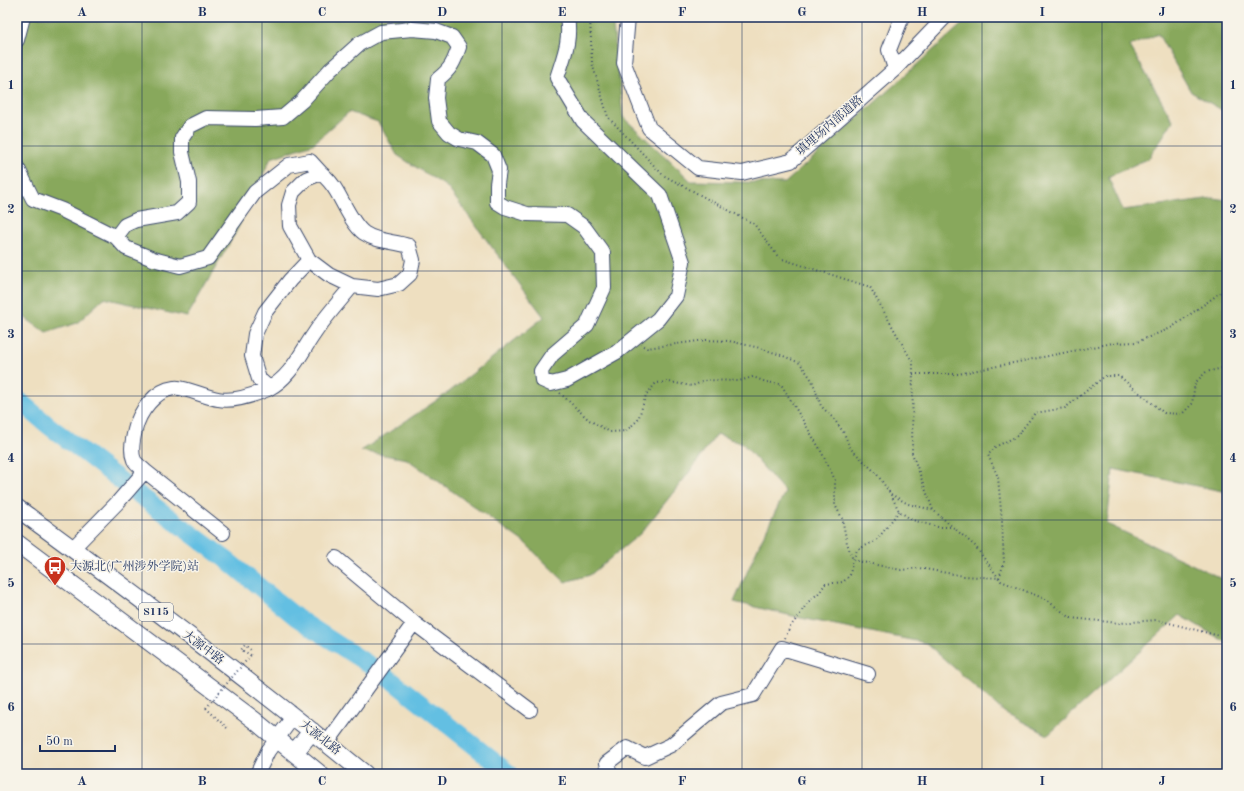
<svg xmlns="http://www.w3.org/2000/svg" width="1244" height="791" font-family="'Old Standard TT','Noto Serif SC',serif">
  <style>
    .forest { fill: #88a85c; stroke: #526c5d }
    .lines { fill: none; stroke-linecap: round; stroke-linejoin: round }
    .river { stroke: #64bfe2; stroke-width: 18 }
    .minor-casing { stroke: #3b496d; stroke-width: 16 }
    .major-casing { stroke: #3b496d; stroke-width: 19 }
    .path { stroke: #3b496d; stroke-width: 2; stroke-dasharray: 1 3; stroke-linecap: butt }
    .minor { stroke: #fff; stroke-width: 14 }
    .major { stroke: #fff; stroke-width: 17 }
    .path-bridge { stroke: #3b496d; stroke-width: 2; stroke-dasharray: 1 3; stroke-linecap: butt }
    .grid { fill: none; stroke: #1b2f5e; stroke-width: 1; stroke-opacity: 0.55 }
    .labels { text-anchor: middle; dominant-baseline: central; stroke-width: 3; stroke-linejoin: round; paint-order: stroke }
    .shield { fill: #f7f3e8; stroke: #5d6a87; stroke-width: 1 }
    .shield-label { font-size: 11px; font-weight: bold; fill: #1b2f5e }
    .street-label { font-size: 12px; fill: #1b2f5e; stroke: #f7f3e8 }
    .poi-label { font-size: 12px; fill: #1b2f5e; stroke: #f7f3e8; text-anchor: start }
    .neatline { fill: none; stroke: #1b2f5e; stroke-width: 1.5 }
    .grid-label { font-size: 13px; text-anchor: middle; font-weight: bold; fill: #1b2f5e }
  </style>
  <rect width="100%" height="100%" fill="#f7f3e8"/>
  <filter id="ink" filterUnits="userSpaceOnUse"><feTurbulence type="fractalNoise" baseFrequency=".025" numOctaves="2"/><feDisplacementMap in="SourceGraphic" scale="8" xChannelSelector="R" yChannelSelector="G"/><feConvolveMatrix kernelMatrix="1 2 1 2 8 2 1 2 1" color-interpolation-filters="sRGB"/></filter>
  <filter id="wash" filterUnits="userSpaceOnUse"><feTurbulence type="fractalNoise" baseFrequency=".012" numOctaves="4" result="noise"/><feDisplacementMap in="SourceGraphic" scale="16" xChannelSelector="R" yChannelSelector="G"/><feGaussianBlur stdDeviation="0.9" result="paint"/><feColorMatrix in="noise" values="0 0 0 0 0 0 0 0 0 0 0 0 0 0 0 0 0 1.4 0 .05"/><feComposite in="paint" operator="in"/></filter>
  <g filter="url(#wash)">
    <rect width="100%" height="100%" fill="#eedfc0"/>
    <path class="forest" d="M17,17H612L623,117L691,181L785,183L970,17H1227V113L1191,92L1158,34L1130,46L1173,121L1149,158L1108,177L1123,210L1213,198L1227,200V492L1113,469L1107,524L1227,581V643L1180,615L1048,735L1004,712L926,643L801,618L734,602L759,545L785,492L743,444L717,434L688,474L641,533L590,575L565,582L525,543L407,459L361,451L449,392L544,317L447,187L397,155L378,122L349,112L313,144L271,158L236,232L187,317L104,298L77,323L46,333L17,312Z"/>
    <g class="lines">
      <path class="river" d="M17,399L49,426L138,494L228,561L297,618L385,675L510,774"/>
    </g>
  </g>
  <g filter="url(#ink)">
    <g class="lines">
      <g class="minor-casing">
        <path id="minor" d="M628,17L624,63L649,128L698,168L742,173L791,161L895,69L945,17
          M17,40L23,17
          M895,69L889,50L902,17
          M17,167L33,199L62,210L116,237L126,248L153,259L180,266L208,258L255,192L289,165L310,161L321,173
          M321,173C327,178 333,185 337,192C344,204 353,225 364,233C377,242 394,241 409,246L413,260L410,274L399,284L378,289L352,286L329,275L309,260L290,226L289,205L293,192L306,179Z
          M116,237L125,225L136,220L177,213L189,202V182L182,152V138L190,126L206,118L255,119L283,117L302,101L330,70L359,44L381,32L412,29L436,31L452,37L459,47C454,62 451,69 438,79L436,98L439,121L449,133L459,139L477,143L493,155L499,170L497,184V202L505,207L527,214L567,215L584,227L603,253L604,288L587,325L552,355L541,371L542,380L551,384L567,380L617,352L658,319L676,296L683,262L660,195L583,121L557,78C564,55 571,41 567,17
          M269,388L259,379L252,356L255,334L265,312L290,280L309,260
          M145,471L223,533
          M72,549L118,502L145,471C142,468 136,464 134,460C130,451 133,439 135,430C139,412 155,390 174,388C183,386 207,398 218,399C233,402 254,395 268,389C291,377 300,354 314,334C325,317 339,302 352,286
          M336,558L414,623L530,710
          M327,743L414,623
          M257,774L268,751L293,717
          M610,774L607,763L627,748L645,757L671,745L721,703L753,695L782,648L868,674"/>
      </g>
      <g class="major-casing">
        <path id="major" d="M17,508C135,594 252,682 365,774
          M17,543L254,720L320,774
          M294,753L312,731"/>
      </g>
      <path class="path" d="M590,17L592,63L608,117L663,175L754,224L779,258L870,287L913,363L912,453L933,510L975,546L1001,581L1045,599L1071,618L1119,623L1157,620L1220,636L1227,642
        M643,346L647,348L706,340L729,341L760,348L781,355L800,363L812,380L821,406L834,419L844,433L850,448L876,473L890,493L899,511L912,520L938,527H951
        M913,374H958L1113,343L1137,342L1171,328L1227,288
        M560,393L589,420L610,432L626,431L638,420L646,395L656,383L669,382L692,386L707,380L739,381L753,377L766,382L781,384L820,449L835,480V505L842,518L847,543L853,560L901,570L919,568L964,576L999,578L1004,563L1002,522L998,477L988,455L995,447L1017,436L1035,413L1065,408L1105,376H1119L1164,413L1182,414L1192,404L1195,383L1206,372L1227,367
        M891,494L908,504L933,510
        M785,638L790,627L801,613L807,603L820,592L825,584L843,582L850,575L852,563L857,550L877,540L899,511
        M251,655L241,650L245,645L252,651
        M206,708L227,728"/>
      <use href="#minor" class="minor"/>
      <use href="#major" class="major"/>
      <path class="path-bridge" d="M206,708L251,655"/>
    </g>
  </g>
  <path class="grid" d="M142,17V774M262,17V774M382,17V774M502,17V774M622,17V774M742,17V774M862,17V774M982,17V774M1102,17V774M17,146H1227M17,271H1227M17,396H1227M17,520H1227M17,644H1227"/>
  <defs>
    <g id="bus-pin" transform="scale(1.15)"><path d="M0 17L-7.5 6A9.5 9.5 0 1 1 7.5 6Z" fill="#c8321e" stroke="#f7f3e8"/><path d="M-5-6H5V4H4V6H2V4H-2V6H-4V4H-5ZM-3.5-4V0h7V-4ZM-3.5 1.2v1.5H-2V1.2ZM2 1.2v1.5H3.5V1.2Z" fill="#fff"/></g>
  </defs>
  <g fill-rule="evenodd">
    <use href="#bus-pin" x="55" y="567"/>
  </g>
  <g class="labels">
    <rect class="shield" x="139" y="603" width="34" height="18" rx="3"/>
    <g class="shield-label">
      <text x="156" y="612">S115</text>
    </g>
    <g class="street-label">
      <text transform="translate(830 126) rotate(-41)">填埋场内部道路</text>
      <text transform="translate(203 648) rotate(37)">大源中路</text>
      <text transform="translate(320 738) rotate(38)">大源北路</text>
    </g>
    <g class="poi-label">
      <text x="70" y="567">大源北(广州涉外学院)站</text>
    </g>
  </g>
  <rect width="1244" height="791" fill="none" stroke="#f7f3e8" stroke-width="44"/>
  <path d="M40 745v6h75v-6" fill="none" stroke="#1b2f5e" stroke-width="2"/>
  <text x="46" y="745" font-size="12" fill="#1b2f5e" stroke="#f7f3e8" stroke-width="3" paint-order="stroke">50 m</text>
  <rect x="22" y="22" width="1200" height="747" class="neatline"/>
  <g class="grid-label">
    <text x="82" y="16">A</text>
    <text x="202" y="16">B</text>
    <text x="322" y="16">C</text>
    <text x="442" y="16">D</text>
    <text x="562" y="16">E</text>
    <text x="682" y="16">F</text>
    <text x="802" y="16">G</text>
    <text x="922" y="16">H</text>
    <text x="1042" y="16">I</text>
    <text x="1162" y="16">J</text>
    <text x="11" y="89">1</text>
    <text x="1233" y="89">1</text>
    <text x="11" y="213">2</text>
    <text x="1233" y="213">2</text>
    <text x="11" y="338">3</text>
    <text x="1233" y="338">3</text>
    <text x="11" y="462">4</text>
    <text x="1233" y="462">4</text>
    <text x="11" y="587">5</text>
    <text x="1233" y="587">5</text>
    <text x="11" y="711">6</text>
    <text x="1233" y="711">6</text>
    <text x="82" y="785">A</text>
    <text x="202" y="785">B</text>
    <text x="322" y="785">C</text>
    <text x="442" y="785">D</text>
    <text x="562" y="785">E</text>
    <text x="682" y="785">F</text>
    <text x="802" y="785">G</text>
    <text x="922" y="785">H</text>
    <text x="1042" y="785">I</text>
    <text x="1162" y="785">J</text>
  </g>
</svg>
